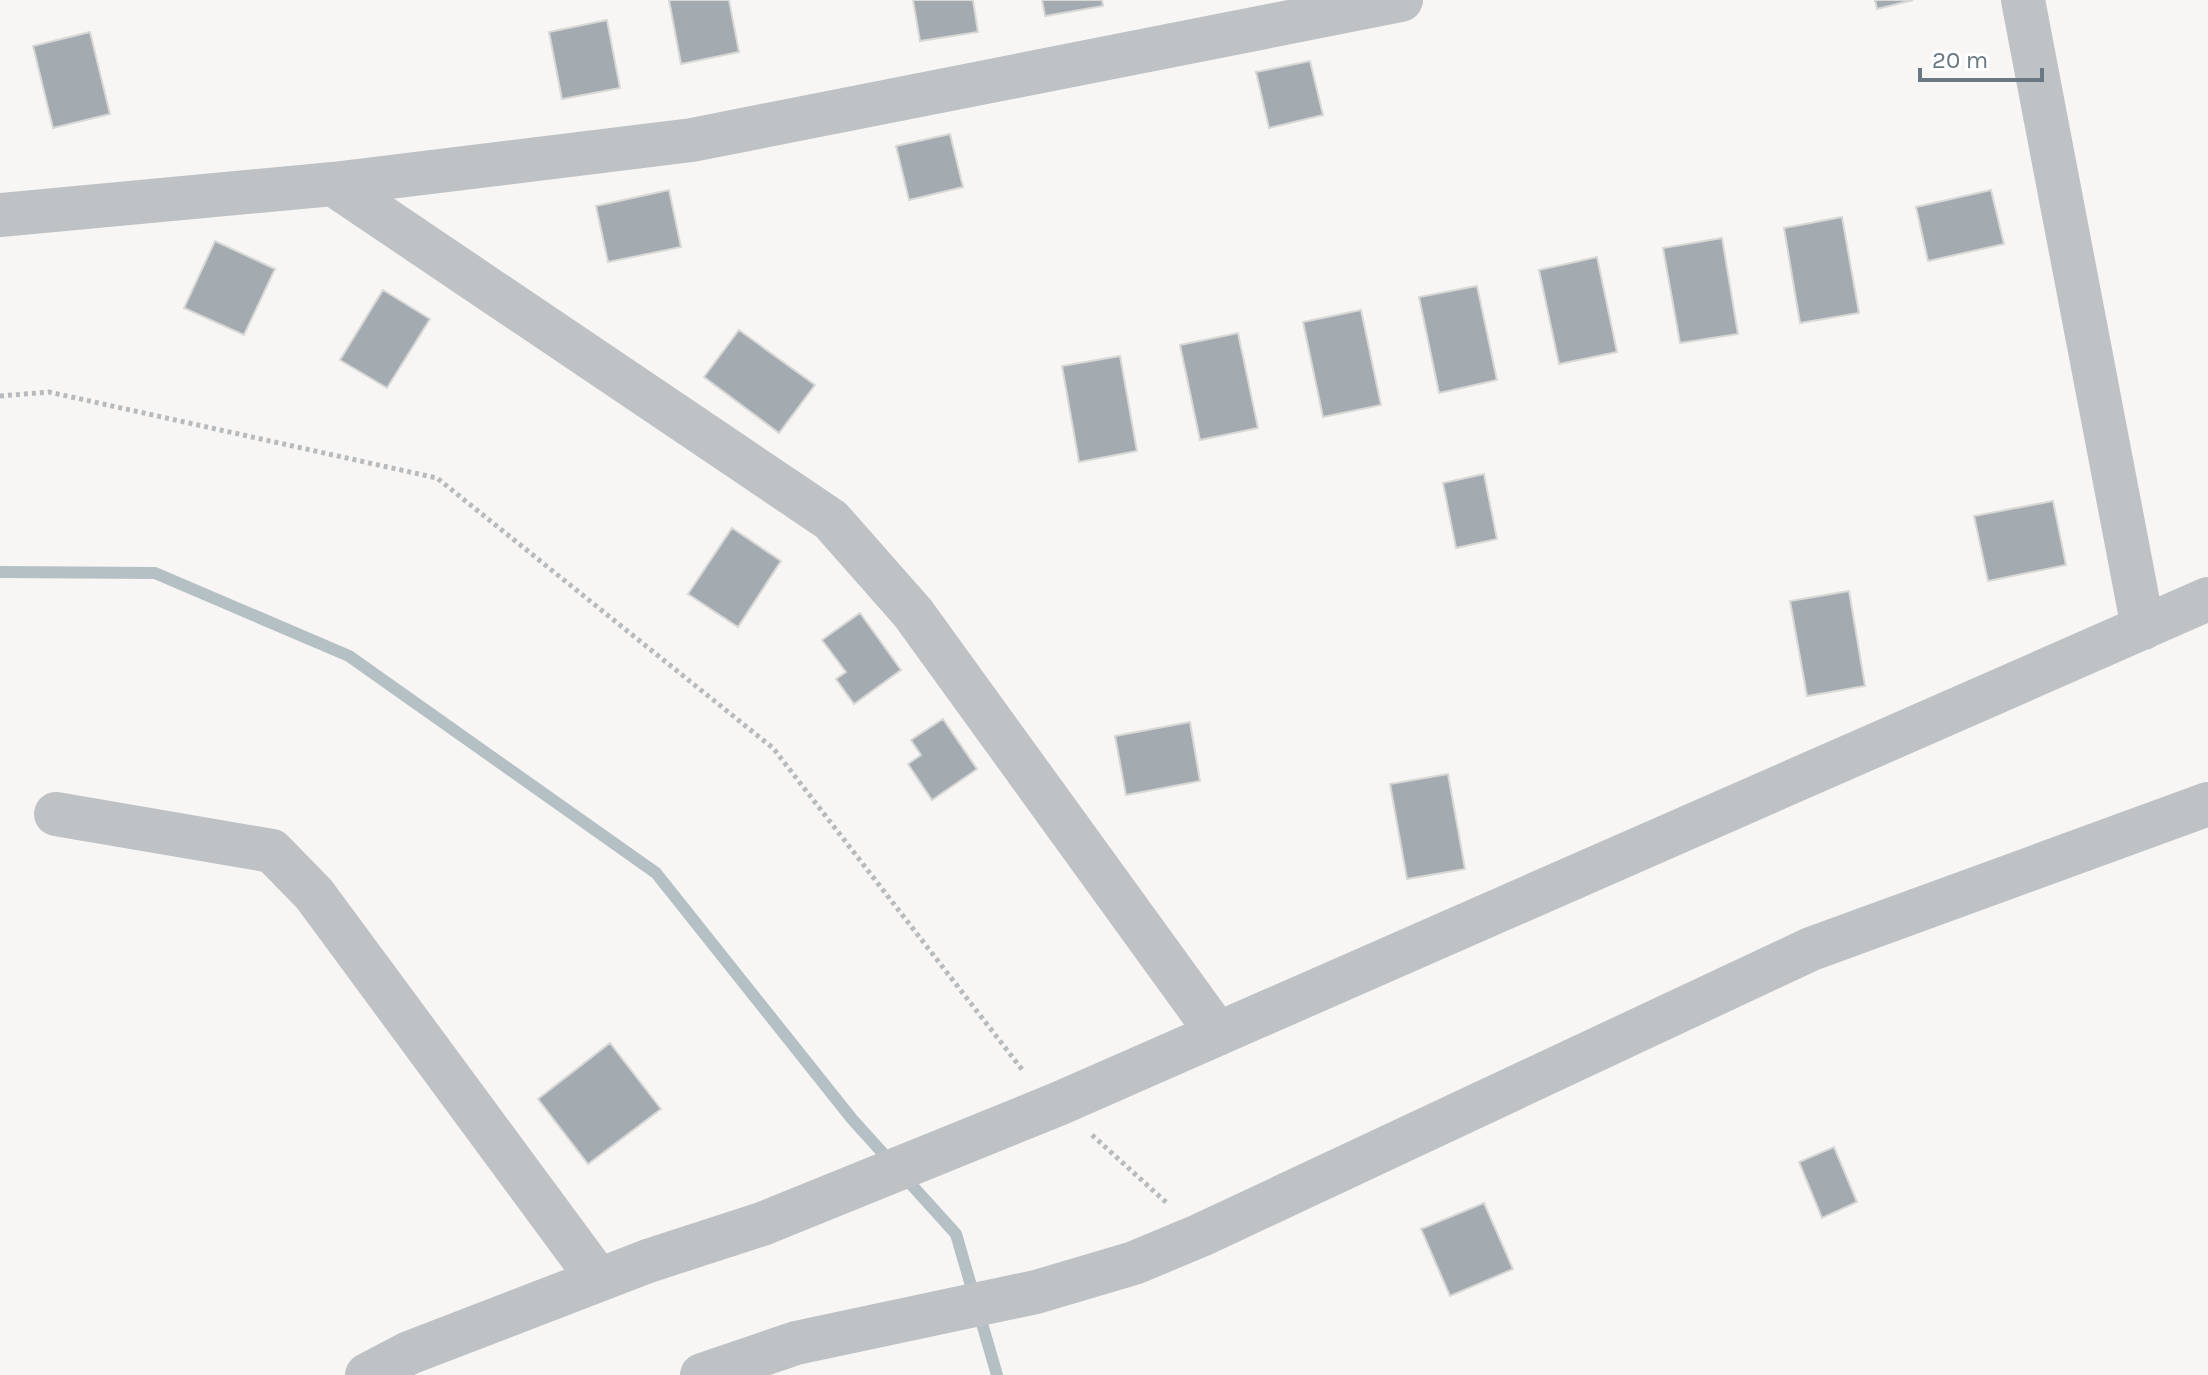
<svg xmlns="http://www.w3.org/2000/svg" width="2208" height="1375" font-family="Karla,sans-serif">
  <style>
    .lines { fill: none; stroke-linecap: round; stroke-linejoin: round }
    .stream { stroke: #b5c0c4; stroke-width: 12 }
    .building { fill: #a4abb0; stroke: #d8d8d6; stroke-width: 2 }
    .path { stroke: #b8bbbd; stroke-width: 5; stroke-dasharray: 4 4; stroke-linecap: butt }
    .minor { stroke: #bec2c5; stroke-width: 44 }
  </style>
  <rect width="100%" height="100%" fill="#f7f6f4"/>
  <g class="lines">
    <path class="stream" d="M0,572L155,573L349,656L656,873L852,1119L956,1234L997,1375"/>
  </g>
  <path class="building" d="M669,0H729L739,52L681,64Z
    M913,0H973L978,32L920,41Z
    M1042,0H1102L1103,6L1045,16Z
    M1875,0H1913L1877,9Z
    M607,20L620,88L562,99L549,32Z
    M90,32L110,114L53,128L33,46Z
    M1310,61L1323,115L1269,128L1256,72Z
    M950,134L963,187L909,200L896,146Z
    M669,190L681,247L608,262L596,206Z
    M1991,190L2004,244L1928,261L1916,207Z
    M1842,217L1859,313L1800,323L1784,228Z
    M1722,238L1738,334L1680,343L1663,248Z
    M215,241L275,269L244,335L184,308Z
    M1597,257L1617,352L1559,364L1539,270Z
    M1477,286L1497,380L1439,393L1419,297Z
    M383,290L430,319L387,388L340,360Z
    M1361,310L1381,405L1323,417L1303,322Z
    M739,330L815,385L779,433L704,377Z
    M1238,333L1258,428L1200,440L1180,345Z
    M1120,356L1137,451L1079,462L1062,366Z
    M1484,474L1497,539L1456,548L1443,483Z
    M2053,501L2066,565L1988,581L1974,516Z
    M732,528L781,561L738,627L688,594Z
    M1849,591L1865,686L1807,696L1790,601Z
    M860,613L901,670L854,704L836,679L846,672L822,640Z
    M943,719L977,769L932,800L908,764L921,755L911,740Z
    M1190,722L1200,781L1126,795L1115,736Z
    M1448,774L1465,869L1407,879L1390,784Z
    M610,1043L661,1109L588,1164L538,1099Z
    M1834,1147L1857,1202L1822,1218L1799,1162Z
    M1484,1203L1513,1269L1450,1296L1421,1229Z"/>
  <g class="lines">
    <path class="path" d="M0,396L49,392L437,478L773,748L1024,1072
      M1092,1135L1168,1204"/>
    <path class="minor" d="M2023,0L2143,628
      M333,184L831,520L913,613L1218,1034
      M0,215L333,184L692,140L1401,0
      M56,814L272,851L314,894L599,1280
      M367,1375L409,1353L648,1261L762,1224L1058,1104L2208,599
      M702,1375L796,1343L1036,1292L1134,1263L1201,1235L1811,949L2208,804"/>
  </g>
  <path d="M1920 68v12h122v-12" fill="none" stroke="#697882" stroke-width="4"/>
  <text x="1932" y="68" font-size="24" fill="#697882" stroke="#ffffff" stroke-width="6" paint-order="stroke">20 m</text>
</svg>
